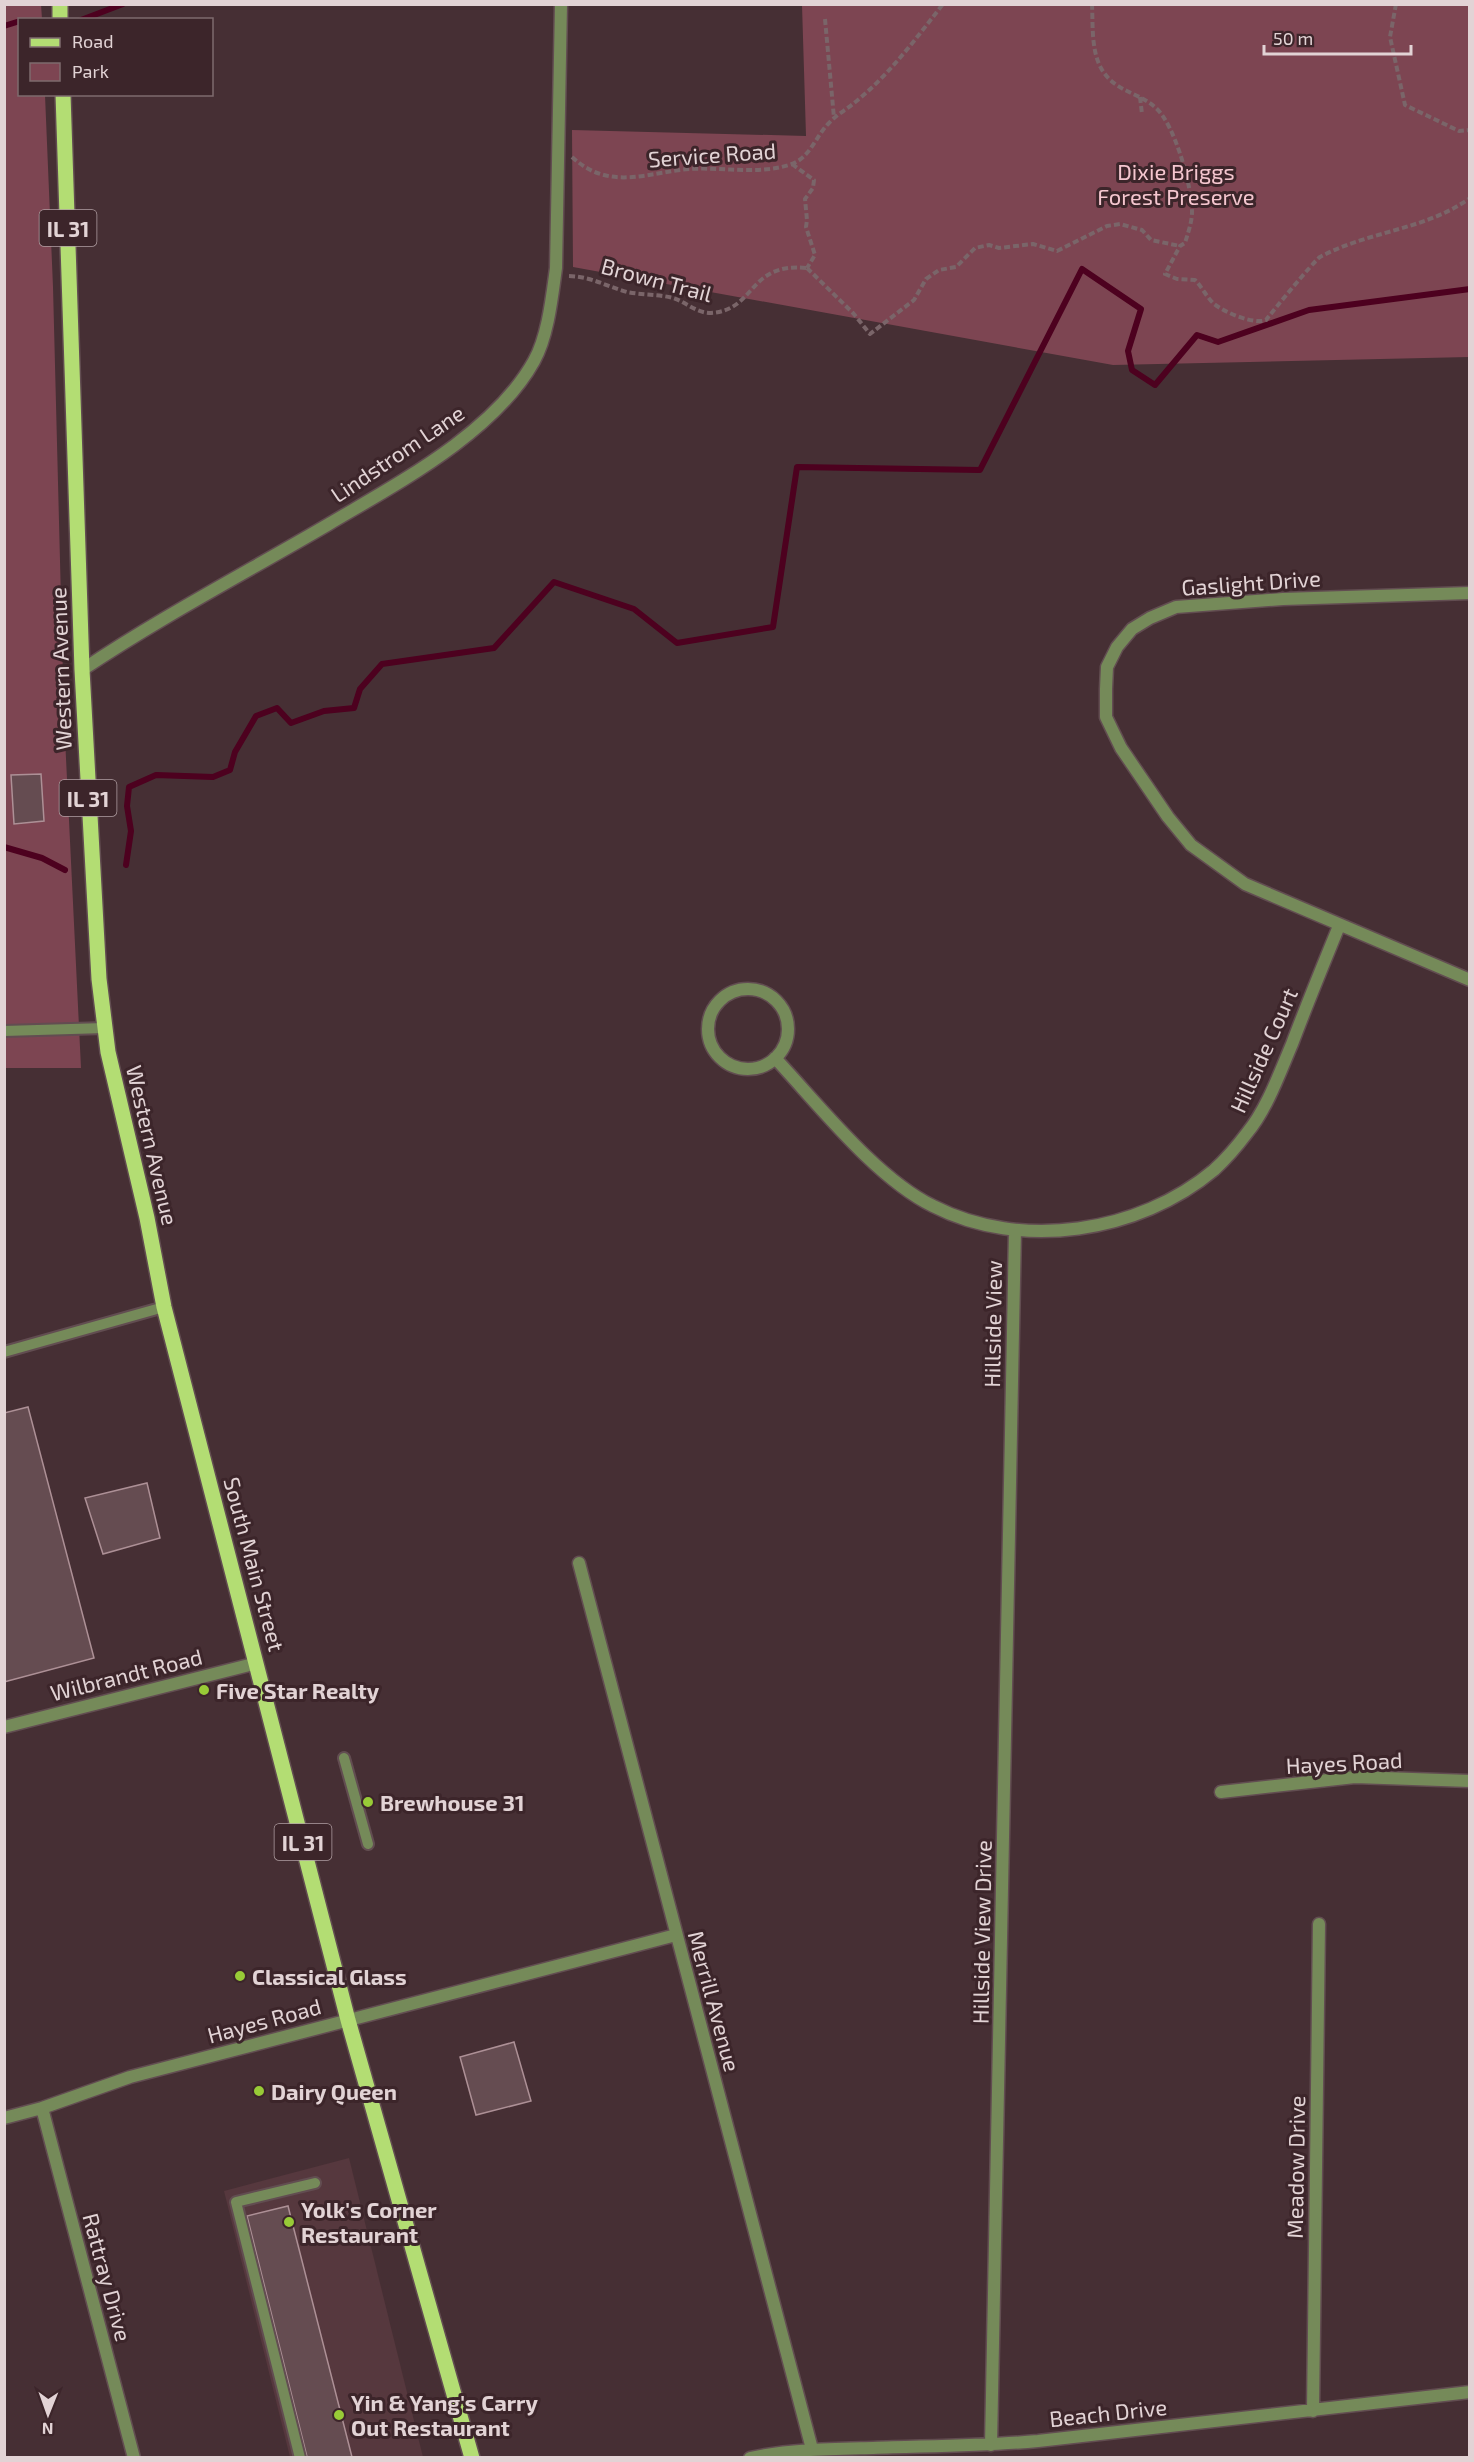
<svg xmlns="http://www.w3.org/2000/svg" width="1474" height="2462" font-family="'Exo 2',sans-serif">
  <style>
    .built { fill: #56383e }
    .green { fill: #7d4552 }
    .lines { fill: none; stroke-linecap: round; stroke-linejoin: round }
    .stream { stroke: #4d011f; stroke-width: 6 }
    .building { fill: #654c51; stroke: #ad9096; stroke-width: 1.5 }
    .lane-casing { stroke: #624d51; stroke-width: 14 }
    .street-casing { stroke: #624d51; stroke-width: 15 }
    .primary-casing { stroke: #624d51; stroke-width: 18 }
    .path { stroke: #7a6569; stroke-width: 4; stroke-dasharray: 6 3; stroke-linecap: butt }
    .lane { stroke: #758a59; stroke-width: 10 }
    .street { stroke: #758a59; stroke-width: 12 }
    .primary { stroke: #b3dd73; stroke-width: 15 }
    .poi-dot { fill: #98cb37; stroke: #3c252a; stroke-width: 2 }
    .labels { text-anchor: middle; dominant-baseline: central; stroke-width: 6; stroke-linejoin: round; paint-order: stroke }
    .shield { fill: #3c252a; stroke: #b09fa2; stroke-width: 1.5 }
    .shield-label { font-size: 21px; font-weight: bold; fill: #e2d3d5 }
    .street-label { font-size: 22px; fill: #e2d3d5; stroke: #3c252a }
    .park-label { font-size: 22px; fill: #f5c6cf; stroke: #3c252a }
    .poi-label { font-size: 22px; font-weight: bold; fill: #e2d3d5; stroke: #3c252a; text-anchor: start }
  </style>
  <rect width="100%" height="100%" fill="#462f34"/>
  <path class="built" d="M349,2158L423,2457H290L224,2191Z"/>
  <path class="green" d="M41,4L42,19L20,20V94L45,95L53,287L64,717L81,1068H5L4,5Z
    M802,5H1469V357L1113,365L573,267L572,130L806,136Z"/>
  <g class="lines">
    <path class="stream" d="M81,20L123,4
      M4,26L20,21
      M4,847L42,858L65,870
      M126,865L131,831L127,806L129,787L156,775L213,777L230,770L235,752L256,716L277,708L291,723L324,711L354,708L360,689L382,664L494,648L554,582L634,609L677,643L773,627L797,467L980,470L1082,269L1141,309L1128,351L1132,370L1155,385L1197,335L1218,342L1309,310L1470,289"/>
  </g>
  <path class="building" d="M41,774L44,821L14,824L11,775Z
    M28,1407L94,1658L4,1682V1413Z
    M147,1483L160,1538L103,1554L85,1498Z
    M514,2042L531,2101L476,2115L460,2057Z
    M288,2206L352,2457H307L247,2216Z"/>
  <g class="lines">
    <g class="lane-casing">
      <path id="lane" d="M4,1031L105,1028
        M4,1352L164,1307
        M344,1758L368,1844
        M300,2458L236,2202L315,2183"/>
    </g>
    <g class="street-casing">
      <path id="street" d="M1470,593L1283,599L1176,607L1150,618L1132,629L1117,647L1107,667L1106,689V717L1121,748L1168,817L1191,845L1245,884L1470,980
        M82,670C161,617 247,572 329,524C398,483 494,433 534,361C548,336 552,297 556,268L561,4
        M708 1029a40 40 0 1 1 80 0a40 40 0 1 1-80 0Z
        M775,1058C819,1105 876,1178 933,1206C1021,1251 1139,1233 1214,1170C1226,1159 1238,1145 1247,1133C1267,1109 1280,1072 1292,1044C1307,1004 1323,965 1339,926
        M579,1563L812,2449
        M4,1727L257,1663
        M1221,1792L1355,1777L1470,1781
        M42,2108L134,2458
        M4,2118L42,2108L130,2077L676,1935
        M1313,2411L1319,1924
        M991,2445L1015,1230
        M750,2458C791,2449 832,2449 873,2448C928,2446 983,2446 1038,2441L1470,2392"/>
    </g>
    <g class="primary-casing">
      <path id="primary" d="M60,4V20
        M63,94L82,670L99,979L108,1052L147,1218L164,1307L348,2020L472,2458"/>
    </g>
    <path class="path" d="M1092,4C1093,24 1091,50 1101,68C1114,92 1139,92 1156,108C1175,125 1192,187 1192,212C1192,222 1188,233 1185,243L1180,246L1165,274L1177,279L1195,280C1202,287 1206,296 1213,303C1223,312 1254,325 1266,320C1272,312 1314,261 1320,257C1368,231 1426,230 1470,198
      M1396,4L1390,37L1405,105L1459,131L1470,130
      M825,19L834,118
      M1140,97L1142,114
      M572,157C606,188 638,176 680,170C716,165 753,176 789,165C810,159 815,137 829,123C836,115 846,110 854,103C867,93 880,80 891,68C909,48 926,26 943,4
      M792,164L814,180L813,188L805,199L807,220L806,227L815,255L807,268
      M807,268L853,313L870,334L914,300L926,279L939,270L956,267L975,248L989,245L999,248L1033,244L1057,251L1107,226L1120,224L1142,230L1151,240L1180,246
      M569,276C593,277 605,286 627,292C641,295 658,294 673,298C686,302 696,313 711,313C757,310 747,262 807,268"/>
    <use href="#lane" class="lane"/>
    <use href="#street" class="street"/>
    <use href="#primary" class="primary"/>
  </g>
  <g class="poi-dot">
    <circle cx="204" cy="1690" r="6"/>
    <circle cx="368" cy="1802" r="6"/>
    <circle cx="240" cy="1976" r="6"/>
    <circle cx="259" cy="2091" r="6"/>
    <circle cx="289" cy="2222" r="6"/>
    <circle cx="339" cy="2415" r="6"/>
  </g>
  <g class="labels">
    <g class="shield">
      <rect x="39.5" y="210" width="57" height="36" rx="4.5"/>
      <rect x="59.5" y="780" width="57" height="36" rx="4.5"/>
      <rect x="274.5" y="1824" width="57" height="36" rx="4.5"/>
    </g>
    <g class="shield-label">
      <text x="68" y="228">IL 31</text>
      <text x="88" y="798">IL 31</text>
      <text x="303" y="1842">IL 31</text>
    </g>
    <g class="street-label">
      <text transform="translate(712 154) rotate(-4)">Service Road</text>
      <text transform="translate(657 279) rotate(15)">Brown Trail</text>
      <text transform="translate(397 453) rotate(-34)">Lindstrom Lane</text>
      <text transform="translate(1251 582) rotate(-4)">Gaslight Drive</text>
      <text transform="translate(60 669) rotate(-92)">Western Avenue</text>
      <text transform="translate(1263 1050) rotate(-66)">Hillside Court</text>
      <text transform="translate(153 1145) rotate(77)">Western Avenue</text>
      <text transform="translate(992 1324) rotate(-89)">Hillside View</text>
      <text transform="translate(255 1564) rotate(75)">South Main Street</text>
      <text transform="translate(126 1674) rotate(-14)">Wilbrandt Road</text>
      <text transform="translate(1344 1762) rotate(-3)">Hayes Road</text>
      <text transform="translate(981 1932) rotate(-89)">Hillside View Drive</text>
      <text transform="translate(715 2001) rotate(75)">Merrill Avenue</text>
      <text transform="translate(264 2020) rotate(-15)">Hayes Road</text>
      <text transform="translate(1295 2167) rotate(-89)">Meadow Drive</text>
      <text transform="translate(108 2277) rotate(75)">Rattray Drive</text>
      <text transform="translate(1108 2412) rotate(-6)">Beach Drive</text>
    </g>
    <g class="park-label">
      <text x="1176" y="171">Dixie Briggs<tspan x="1176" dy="25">Forest Preserve</tspan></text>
    </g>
    <g class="poi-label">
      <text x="216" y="1690">Five Star Realty</text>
      <text x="380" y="1802">Brewhouse 31</text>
      <text x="252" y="1976">Classical Glass</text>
      <text x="271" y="2091">Dairy Queen</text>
      <text x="301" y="2209">Yolk's Corner<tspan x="301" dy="25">Restaurant</tspan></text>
      <text x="351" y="2402">Yin &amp; Yang's Carry<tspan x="351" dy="25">Out Restaurant</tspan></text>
    </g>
  </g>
  <rect width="1474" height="2462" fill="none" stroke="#e2d3d5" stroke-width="12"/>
  <rect x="18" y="18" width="195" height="78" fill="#3c252a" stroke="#7e6b6e" stroke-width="1.5"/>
  <rect x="30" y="38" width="30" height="9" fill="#b3dd73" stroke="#7e6b6e" stroke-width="1.5"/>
  <text x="72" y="48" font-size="18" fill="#e2d3d5">Road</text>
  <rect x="30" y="63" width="30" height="18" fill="#7d4552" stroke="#7e6b6e" stroke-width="1.5"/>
  <text x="72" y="78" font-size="18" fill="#e2d3d5">Park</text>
  <g transform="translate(48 2414) rotate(181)" stroke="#3c252a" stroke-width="4.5" paint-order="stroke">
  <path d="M0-4.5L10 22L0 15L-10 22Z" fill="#e2d3d5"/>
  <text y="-9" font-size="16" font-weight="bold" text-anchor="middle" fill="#e2d3d5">N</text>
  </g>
  <path d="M1264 45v9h147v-9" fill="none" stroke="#e2d3d5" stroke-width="3"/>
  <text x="1273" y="45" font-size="18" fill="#e2d3d5" stroke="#3c252a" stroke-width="4.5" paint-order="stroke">50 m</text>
</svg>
